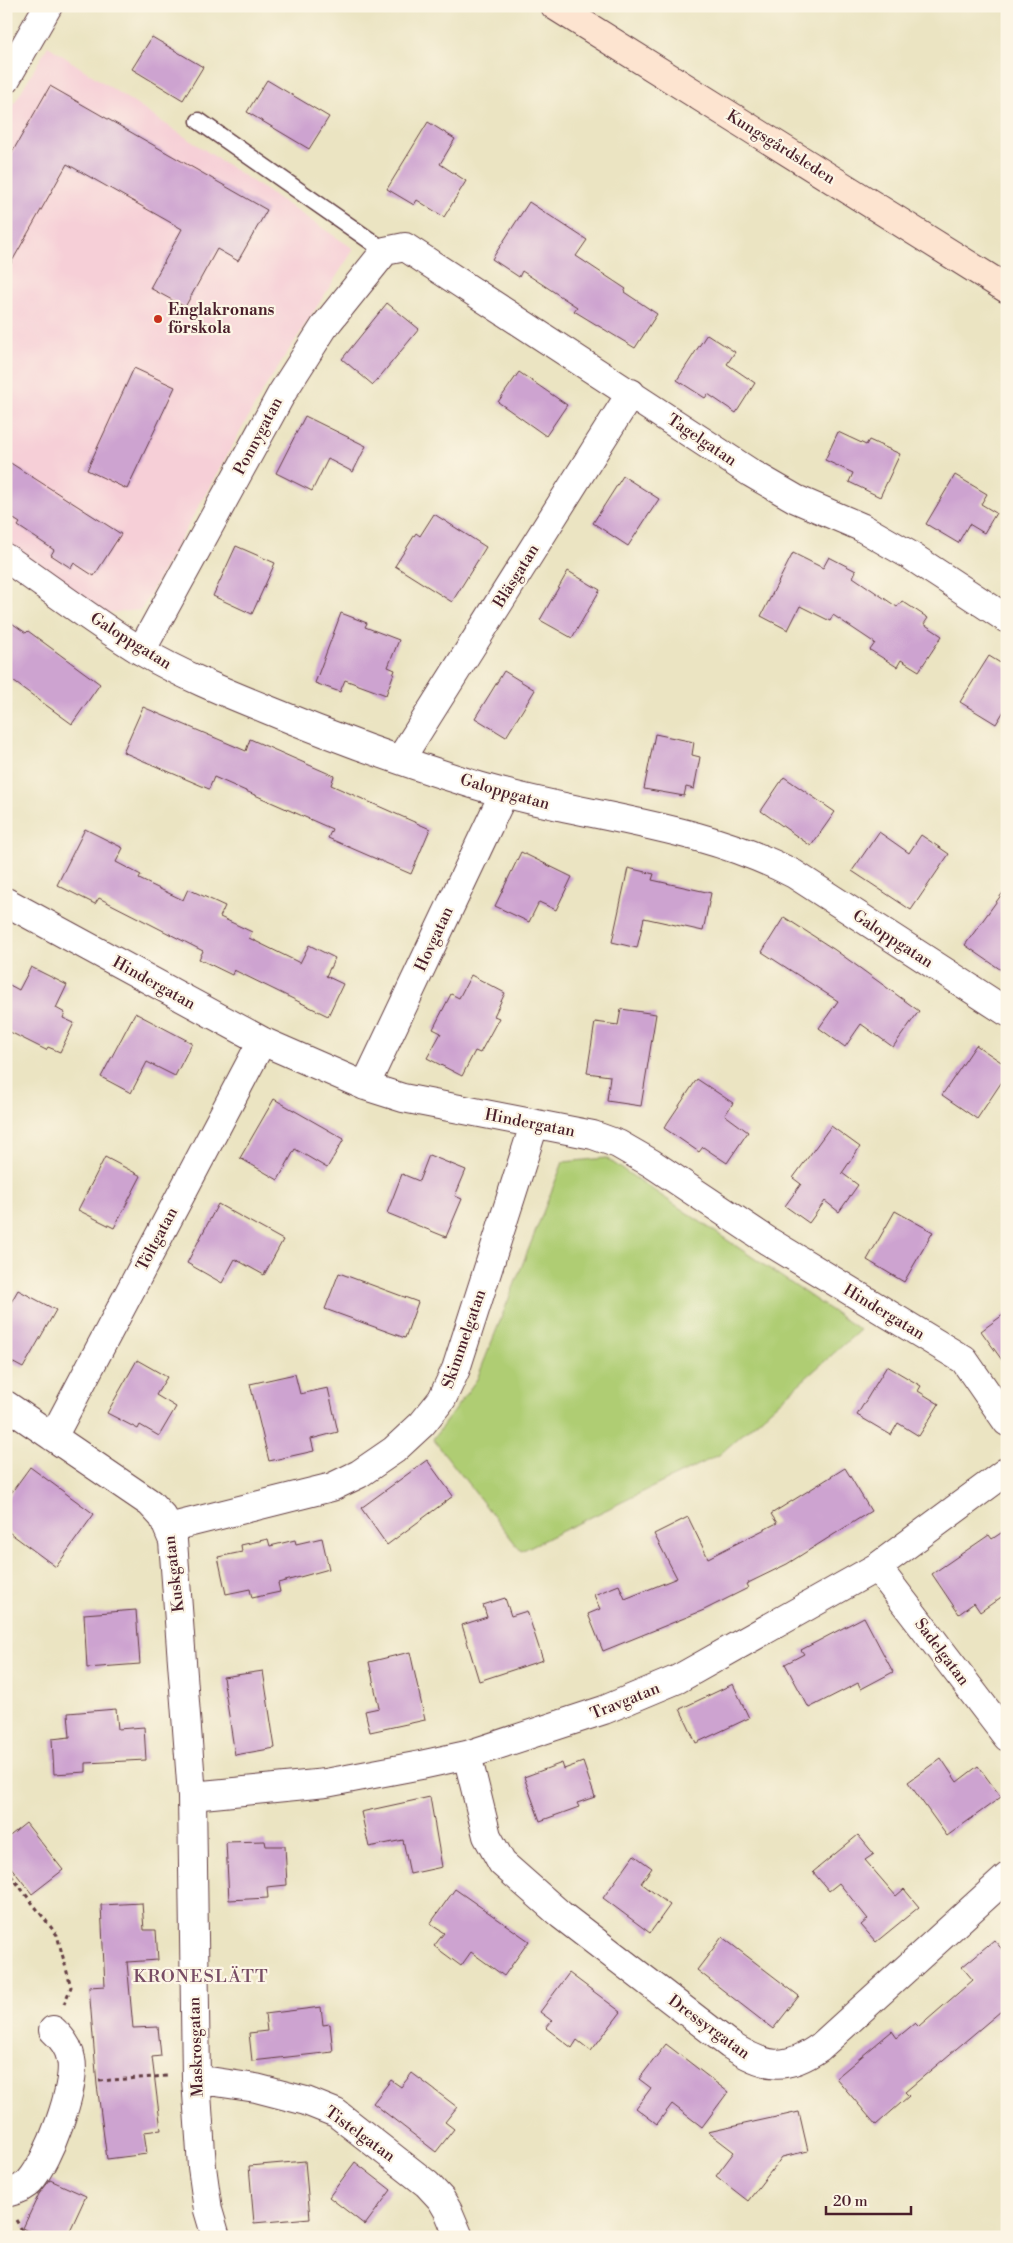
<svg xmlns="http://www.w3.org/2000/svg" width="1013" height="2243" font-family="'Libre Bodoni',serif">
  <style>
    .built { fill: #f6cfd7 }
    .green { fill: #afcd73; stroke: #7c764f }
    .building { fill: #cda3d0 }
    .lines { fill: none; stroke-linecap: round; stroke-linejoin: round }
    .lane-casing { stroke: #623d42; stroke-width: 19 }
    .street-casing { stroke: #623d42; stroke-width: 30 }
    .secondary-casing { stroke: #623d42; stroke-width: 30 }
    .path { stroke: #623d42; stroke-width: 3; stroke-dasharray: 4 4; stroke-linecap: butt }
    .lane { stroke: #fff; stroke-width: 16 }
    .street { stroke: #fff; stroke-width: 28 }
    .secondary { stroke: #fde4d0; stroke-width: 28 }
    .poi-dot { fill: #c8321e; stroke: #fcf5e5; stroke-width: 2 }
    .labels { text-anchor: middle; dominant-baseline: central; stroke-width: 4.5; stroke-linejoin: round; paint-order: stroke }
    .street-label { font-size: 16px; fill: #4a1f2b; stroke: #fcf5e5 }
    .poi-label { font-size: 16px; font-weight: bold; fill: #4a1f2b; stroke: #fcf5e5; text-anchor: start }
    .neighbourhood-label { font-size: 18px; letter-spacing: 1px; fill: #784d65; stroke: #fcf5e5 }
  </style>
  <rect width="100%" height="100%" fill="#fcf5e5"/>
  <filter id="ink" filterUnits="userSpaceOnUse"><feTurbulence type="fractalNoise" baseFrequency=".02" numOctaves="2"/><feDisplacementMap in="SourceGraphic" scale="10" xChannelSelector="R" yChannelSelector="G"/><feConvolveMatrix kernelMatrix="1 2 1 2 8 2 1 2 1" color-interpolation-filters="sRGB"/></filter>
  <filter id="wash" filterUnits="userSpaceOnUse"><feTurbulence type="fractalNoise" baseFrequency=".0096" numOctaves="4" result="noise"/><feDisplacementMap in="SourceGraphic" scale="20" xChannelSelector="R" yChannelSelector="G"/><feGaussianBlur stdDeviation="1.12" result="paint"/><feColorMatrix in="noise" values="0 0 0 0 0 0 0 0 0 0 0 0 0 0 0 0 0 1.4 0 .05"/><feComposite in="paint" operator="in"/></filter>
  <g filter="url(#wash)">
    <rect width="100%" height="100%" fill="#ebe4c2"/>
    <path class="built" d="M48,46L354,249L264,389L141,610L106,613L6,544V117Z"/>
    <path class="green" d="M606,1158L860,1330L719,1455L521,1551L433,1439L477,1379L563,1162Z"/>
    <g id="blocks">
      <path class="building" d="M152,37L203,67L183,100L132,69Z
        M267,80L329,117L309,149L247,112Z
        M50,86L267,210L238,261L217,249L185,307L150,288L182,229L67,164L6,272V163Z
        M428,122L455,139L440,164L466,181L444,217L417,200L414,205L387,189Z
        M529,202L587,240L576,256L626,289L624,292L657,314L635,348L574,311L577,307L522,271L519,277L492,259Z
        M387,303L419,329L373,385L342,359Z
        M707,334L735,352L727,364L755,383L736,413L708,394L705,398L677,380Z
        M134,368L175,387L127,489L87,470Z
        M519,372L567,405L546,436L498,402Z
        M305,416L366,446L353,472L328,459L312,491L276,473Z
        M838,432L866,445L869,440L900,454L880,497L849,482L853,473L825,460Z
        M6,460L121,534L94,576L74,563L71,568L51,555L54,550L18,526L20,523L6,514Z
        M955,475L987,494L981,504L996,513L984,533L969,524L958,543L926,524Z
        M623,476L659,499L628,546L593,523Z
        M434,514L486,547L452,602L395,566L416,533L420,536Z
        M236,546L275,563L252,614L213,596Z
        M793,553L823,568L829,557L856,571L853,577L897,607L902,601L928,618L924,624L942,636L919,671L901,660L897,667L870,650L875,643L833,615L830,621L800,606L788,630L761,616Z
        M568,571L600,590L572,638L540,620Z
        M341,613L367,623L365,627L399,640L388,667L395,670L386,695L345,680L340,692L315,683Z
        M6,619L26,633L28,631L100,684L72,724L6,676Z
        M989,656L1007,667V706L996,724L960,702Z
        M504,671L535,690L506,737L475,718Z
        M143,707L246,751L250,739L334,776L331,785L430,829L411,874L328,838L332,829L214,777L209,789L123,752Z
        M655,734L694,742L692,755L700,757L694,789L686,787L684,796L644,789Z
        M784,777L835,812L811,846L761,811Z
        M85,829L123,848L116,862L141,875L139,879L183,900L188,889L225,906L220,917L252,932L249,938L300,963L309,945L335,958L326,976L343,984L328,1016L234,970L232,975L199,959L203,951L99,898L95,904L57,885Z
        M879,832L909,853L921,835L949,854L911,910L852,871Z
        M521,852L572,877L556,910L539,902L529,922L495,906Z
        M628,868L654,874L652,880L711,893L703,931L644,918L637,948L612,942Z
        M1007,887V974L965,945Z
        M784,917L835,950L919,1011L893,1047L861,1024L845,1047L819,1028L838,1001L762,952Z
        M31,967L67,985L56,1008L65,1013L63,1018L74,1023L60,1052L48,1047L46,1050L6,1030V983L19,990Z
        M471,975L505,993L494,1016L499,1018L480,1053L475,1051L462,1076L427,1058L441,1033L433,1029L451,994L459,998Z
        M621,1009L656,1014L641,1106L607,1101L610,1076L587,1073L595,1022L618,1025Z
        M135,1013L192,1043L175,1076L147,1062L131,1093L101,1077Z
        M976,1045L1007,1066V1074L977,1119L942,1095Z
        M697,1079L733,1103L725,1115L748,1132L727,1163L703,1147L699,1152L664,1128Z
        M274,1099L344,1139L327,1168L295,1149L278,1180L240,1158Z
        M831,1126L860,1147L842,1173L858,1185L839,1212L825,1201L809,1223L785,1206L801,1184L793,1178Z
        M429,1155L466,1170L455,1196L462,1199L446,1237L387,1213L402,1174L419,1181Z
        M105,1157L141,1176L114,1228L78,1210Z
        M218,1204L283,1240L264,1275L235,1259L222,1283L187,1263Z
        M895,1211L933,1232L904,1282L867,1260Z
        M339,1273L418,1302L405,1338L325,1309Z
        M18,1290L56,1310L23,1368L6,1359V1311Z
        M1007,1312V1367L981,1331Z
        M137,1360L167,1377L156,1395L176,1407L159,1436L140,1425L138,1429L107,1413Z
        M887,1366L921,1386L918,1391L939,1404L919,1436L898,1423L891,1435L857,1415Z
        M295,1374L300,1394L328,1388L338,1432L311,1439L314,1451L269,1461L250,1384Z
        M427,1460L453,1496L387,1545L361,1508Z
        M30,1467L94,1514L56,1567L6,1530V1500Z
        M845,1468L871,1511L787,1564L746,1584L748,1588L704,1610L603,1651L588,1614L600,1609L594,1595L619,1585L625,1599L677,1578L654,1534L688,1517L708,1558L777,1523L771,1514Z
        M1007,1529V1593L980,1612L974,1603L959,1614L932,1574L989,1535L992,1539Z
        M322,1538L329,1569L278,1583L280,1592L252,1598L250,1589L226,1594L218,1557L242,1552L241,1545L268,1539L270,1546L295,1540L296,1544Z
        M505,1598L511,1616L527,1611L543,1660L479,1681L462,1625L487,1617L483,1605Z
        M136,1610L140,1664L87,1668L84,1614Z
        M864,1617L893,1672L861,1689L858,1683L809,1708L785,1664L804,1654L801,1650Z
        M410,1652L425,1720L370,1732L365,1711L379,1708L369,1662Z
        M263,1671L275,1748L235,1755L223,1677Z
        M733,1684L749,1718L696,1743L680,1709Z
        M116,1709L118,1729L144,1727L146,1760L86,1763V1772L54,1774L52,1739L70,1737L68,1713Z
        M941,1758L957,1782L978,1766L1001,1797L947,1836L908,1782Z
        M583,1762L595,1797L577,1803L579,1807L540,1821L524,1777L562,1763L564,1769Z
        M430,1797L442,1867L410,1874L403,1840L369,1847L361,1812Z
        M26,1823L63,1870L32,1894L6,1861V1839Z
        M858,1835L874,1854L865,1860L896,1896L904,1889L919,1907L876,1942L861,1925L868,1919L839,1883L829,1891L813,1872Z
        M265,1841L266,1846H285L287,1885L267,1887L268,1898L229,1900L226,1842Z
        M634,1855L652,1868L641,1883L670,1905L650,1933L603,1898Z
        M455,1889L529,1941L504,1976L471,1952L461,1966L434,1946L444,1933L430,1924Z
        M142,1903L144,1930H156L158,1960L127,1962L133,2028L158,2027L161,2056L152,2057L161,2130L144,2132L147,2154L107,2159L97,2085L89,1987L105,1986L101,1905Z
        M722,1937L799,1996L773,2029L697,1970Z
        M994,1940L1007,1955V2006L905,2092L909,2096L876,2125L836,2078L892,2031L897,2038L915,2023L919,2027L973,1980L962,1967Z
        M569,1973L621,2012L591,2051L577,2040L572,2048L546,2028L552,2021L540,2012Z
        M321,2007L323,2025L330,2024L333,2052L252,2061L249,2033L267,2031L265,2014Z
        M666,2044L728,2092L702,2127L672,2104L657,2124L636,2108L651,2088L639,2079Z
        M412,2073L457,2107L445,2122L454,2129L436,2152L373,2103L391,2080L401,2087Z
        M799,2112L808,2151L782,2157L748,2201L716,2176L734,2152L708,2132Z
        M305,2161L310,2218L254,2223L249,2166Z
        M355,2162L391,2190L365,2225L329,2197Z
        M50,2180L86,2196L67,2237H41L23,2228L39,2194Z"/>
    </g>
  </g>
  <g filter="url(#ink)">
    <use href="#blocks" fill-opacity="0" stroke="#623d42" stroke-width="1"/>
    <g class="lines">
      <g class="lane-casing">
        <path id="lane" d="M199,121L385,251"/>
      </g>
      <g class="street-casing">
        <path id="street" d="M6,79L48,6
          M6,558C51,589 95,623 141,651C180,674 224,692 266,709C333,737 402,762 472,784C578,817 695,822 794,874L1007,1012
          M141,651L282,393L324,327L385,251L405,247L751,473L796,499L861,527L908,554L1007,619
          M400,760L631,393
          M6,902L262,1041L365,1086L403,1098L593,1135L618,1144L651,1163L768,1241L964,1360L1007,1422
          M365,1086L504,793
          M6,1405L150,1503L163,1517L173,1541L192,1796L196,2079L202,2167L208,2210L216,2237
          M53,1437L262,1041
          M168,1528L332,1487L359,1474L394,1450L422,1424L442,1399L456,1369L534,1125
          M877,1567L1007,1737
          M467,1755L487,1836L502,1863L561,1915L730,2045C764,2067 785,2072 820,2047L1007,1877
          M192,1796L326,1783L421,1765L467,1755L604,1710L678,1679L877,1567L1007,1471
          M196,2079L256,2088L306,2101L336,2113L427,2184L441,2199L448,2211L459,2237
          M6,2193C15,2191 24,2188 30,2181C48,2161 77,2086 71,2059C69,2047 62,2038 53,2030"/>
      </g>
      <g class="secondary-casing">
        <path id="secondary" d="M555,6L1007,289"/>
      </g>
      <path class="path" d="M6,1869L57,1935L71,1987L64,2004
        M99,2081L167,2076
        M16,2220L26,2237"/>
      <use href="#lane" class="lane"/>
      <use href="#street" class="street"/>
      <use href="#secondary" class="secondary"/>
    </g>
  </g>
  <circle class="poi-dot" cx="158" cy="319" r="5"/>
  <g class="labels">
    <g class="street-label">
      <text transform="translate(781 147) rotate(32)">Kungsgårdsleden</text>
      <text transform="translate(258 436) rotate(-62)">Ponnygatan</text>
      <text transform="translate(702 440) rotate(34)">Tagelgatan</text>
      <text transform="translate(516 576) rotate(-58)">Bläsgatan</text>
      <text transform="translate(131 641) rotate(32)">Galoppgatan</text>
      <text transform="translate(505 792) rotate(16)">Galoppgatan</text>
      <text transform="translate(434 939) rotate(-65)">Hovgatan</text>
      <text transform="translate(893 939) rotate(33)">Galoppgatan</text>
      <text transform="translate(154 983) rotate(29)">Hindergatan</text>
      <text transform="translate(530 1123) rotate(11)">Hindergatan</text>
      <text transform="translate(157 1239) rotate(-62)">Töltgatan</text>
      <text transform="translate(884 1312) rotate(31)">Hindergatan</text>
      <text transform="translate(464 1339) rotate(-71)">Skimmelgatan</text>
      <text transform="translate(174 1574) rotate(-97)">Kuskgatan</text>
      <text transform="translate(942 1652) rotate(53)">Sadelgatan</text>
      <text transform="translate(625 1701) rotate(-22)">Travgatan</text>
      <text transform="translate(709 2027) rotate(36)">Dressyrgatan</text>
      <text transform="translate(196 2047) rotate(-92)">Maskrosgatan</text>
      <text transform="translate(360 2134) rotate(36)">Tistelgatan</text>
    </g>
    <g class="poi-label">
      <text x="168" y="310">Englakronans<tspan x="168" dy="18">förskola</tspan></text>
    </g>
    <g class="neighbourhood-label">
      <text x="201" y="1976">KRONESLÄTT</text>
    </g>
  </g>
  <rect width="1013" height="2243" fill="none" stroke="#fcf5e5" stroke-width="25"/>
  <path d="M826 2206v8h85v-8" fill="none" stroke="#4a1f2b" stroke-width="2.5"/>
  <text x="833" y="2206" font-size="15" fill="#4a1f2b" stroke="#fcf5e5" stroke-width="4" paint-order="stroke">20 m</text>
</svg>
